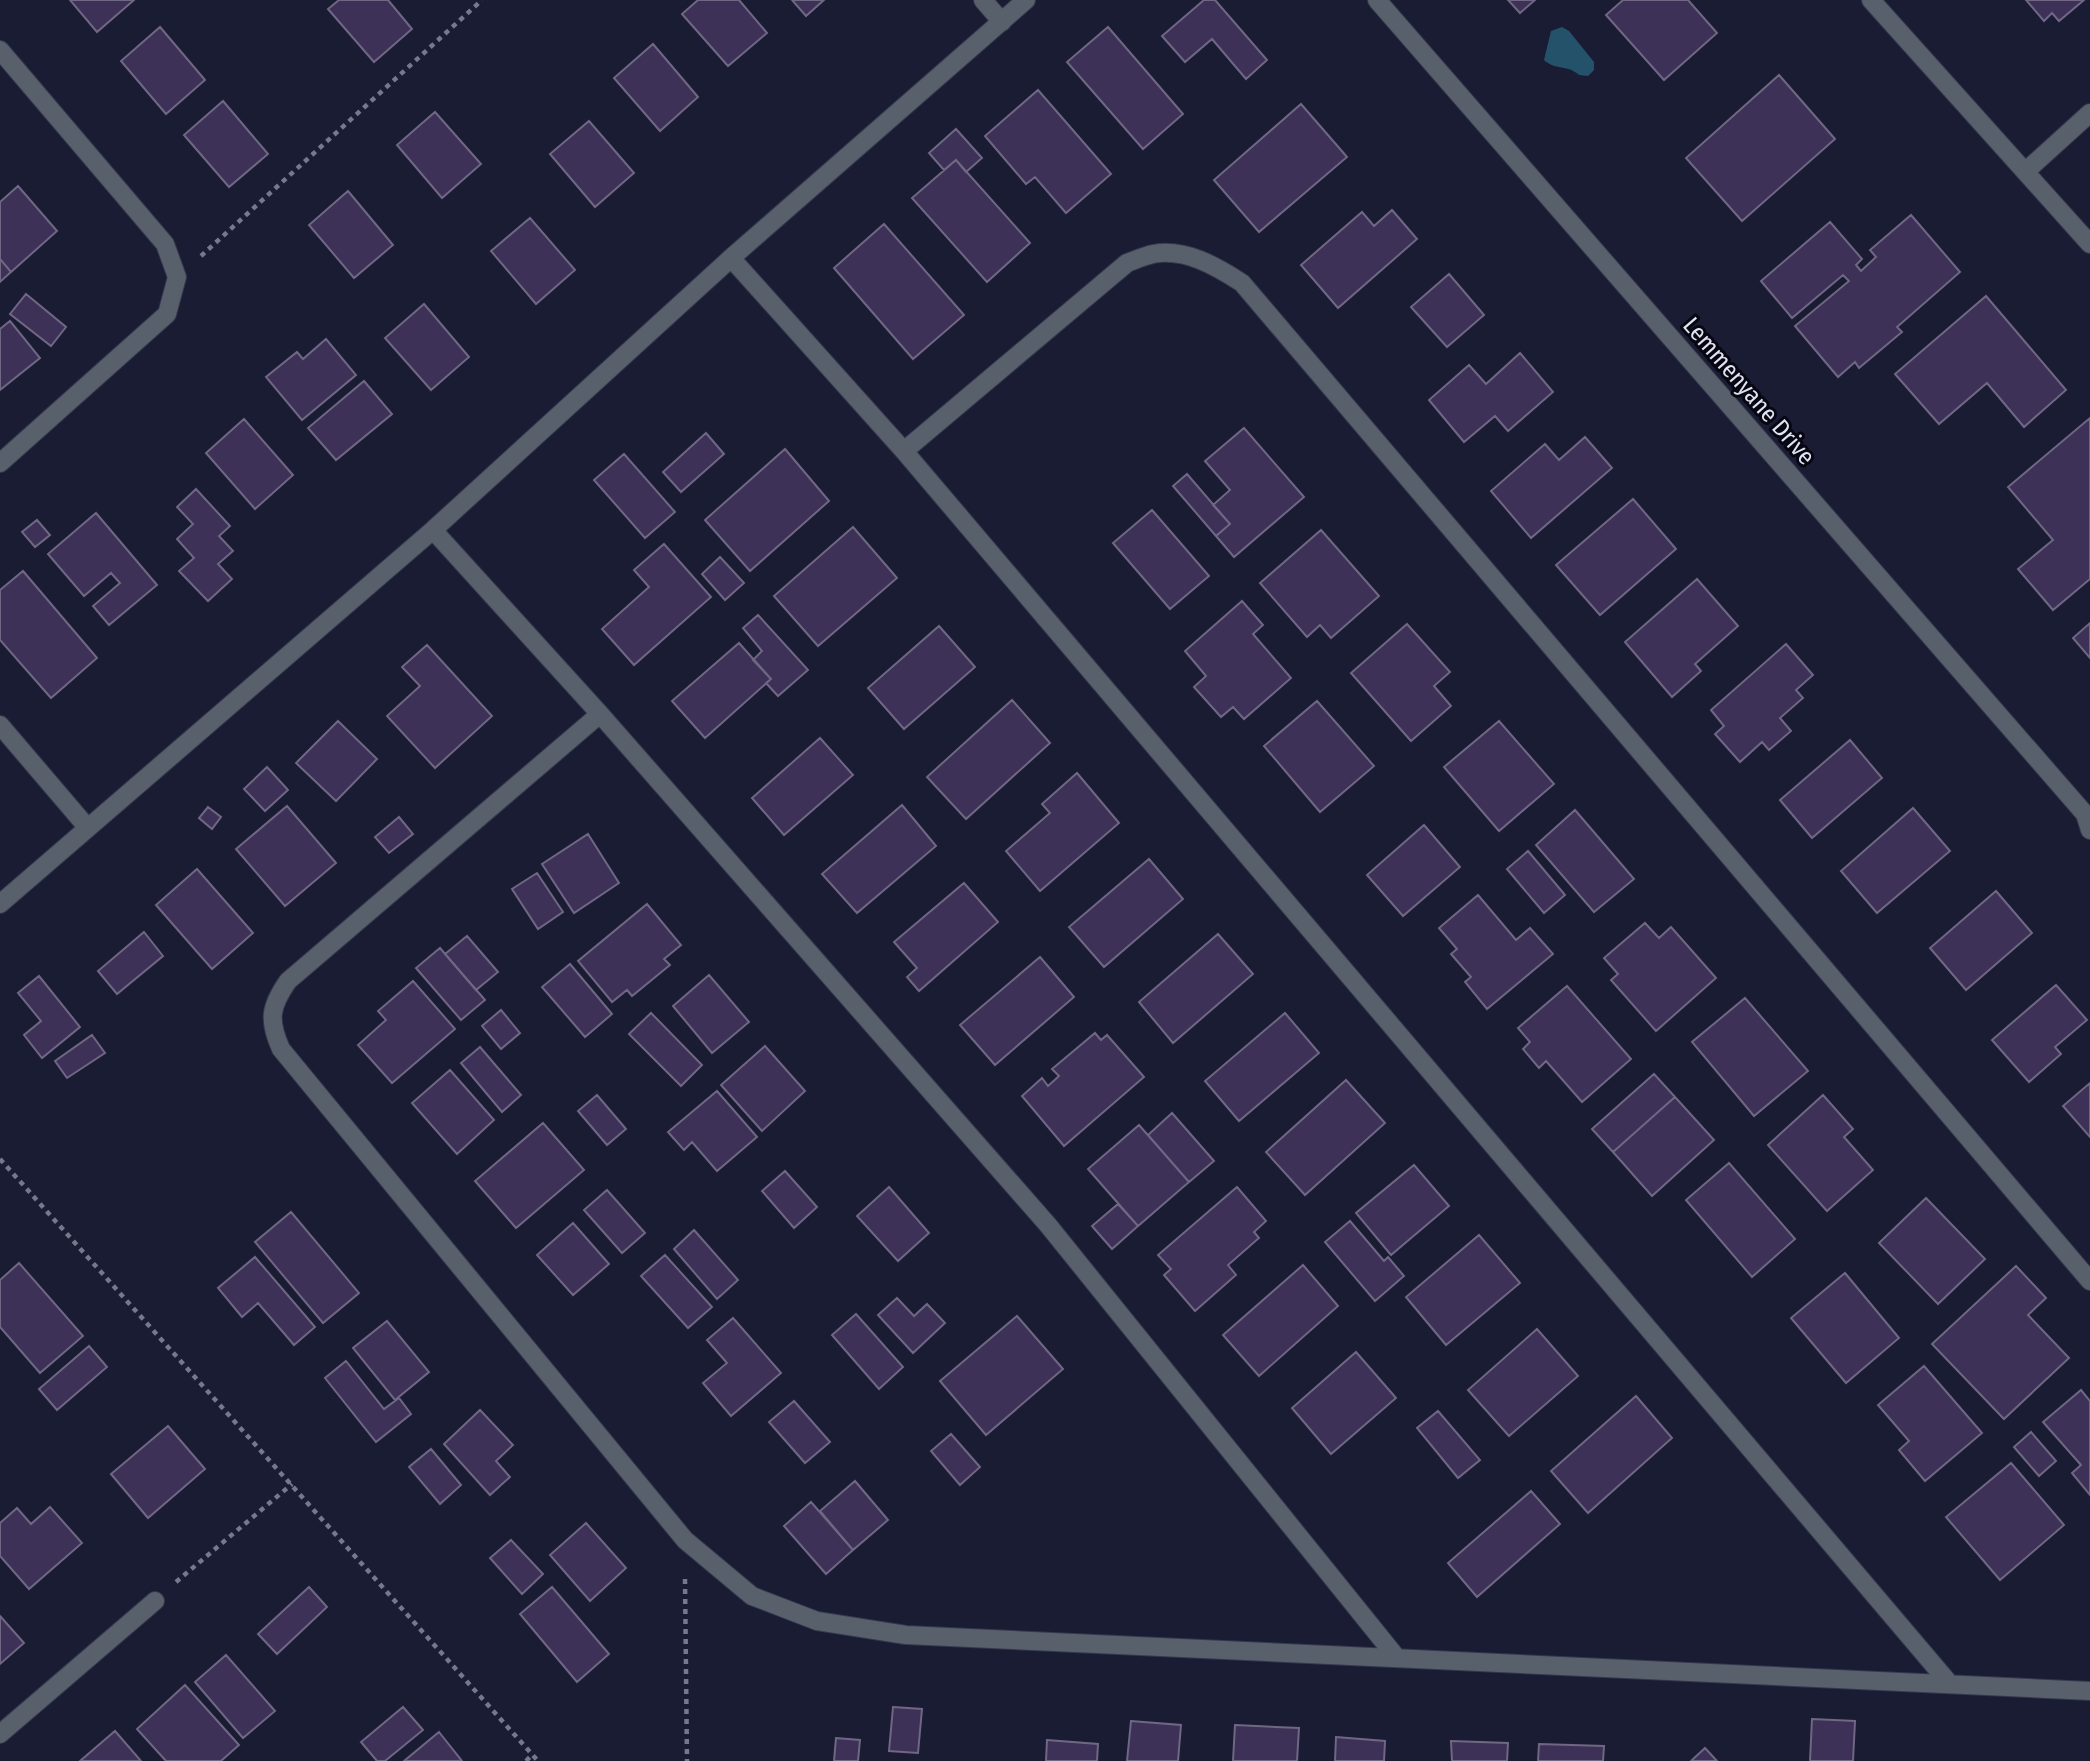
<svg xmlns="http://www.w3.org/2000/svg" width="2090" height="1761" font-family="'Fira Sans Condensed',sans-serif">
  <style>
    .water { fill: #25526b }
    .building { fill: #3d3157; stroke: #6f6783; stroke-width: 2 }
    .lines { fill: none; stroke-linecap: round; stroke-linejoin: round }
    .minor-casing { stroke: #35384e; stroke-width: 20 }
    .path { stroke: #76798c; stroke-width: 4.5; stroke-dasharray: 5 5; stroke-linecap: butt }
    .minor { stroke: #58606b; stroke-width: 18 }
    .labels { text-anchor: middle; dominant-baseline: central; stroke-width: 6; stroke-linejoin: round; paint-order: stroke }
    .street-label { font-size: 24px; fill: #e1e4f4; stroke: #060711 }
  </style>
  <rect width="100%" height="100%" fill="#191c33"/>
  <path class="water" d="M1562,27L1569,31L1594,62V70L1588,76L1579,75C1569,65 1554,70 1544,60L1551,31Z"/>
  <path class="building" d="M70,0H134L97,32Z
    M339,0H388L412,29L374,62L328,9Z
    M698,0H739L767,33L728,66L682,14Z
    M792,0H824L806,16Z
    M1204,0H1215L1267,60L1246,79L1212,39L1185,62L1162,36Z
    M1508,0H1535L1520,13Z
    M1623,0H1688L1717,33L1664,80L1606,15Z
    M2026,0H2084L2059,21L2052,13L2044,21Z
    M160,27L205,80L166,114L121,61Z
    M1108,27L1183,114L1143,149L1067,62Z
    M653,44L698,97L660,131L614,78Z
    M1779,75L1835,139L1742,221L1686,158Z
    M1038,90L1111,174L1066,213L1035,177L1026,184L985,136Z
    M223,101L268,154L229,187L184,135Z
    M1301,104L1347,157L1259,232L1214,180Z
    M435,112L481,164L442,198L397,145Z
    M589,121L634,173L595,207L550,154Z
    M956,129L982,158L966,172L956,160L944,170L929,153Z
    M956,160L1030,243L987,282L912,198Z
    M18,186L57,231L11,272L0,259V202Z
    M348,191L393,245L354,278L309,225Z
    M1392,210L1417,239L1338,308L1301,265L1362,212L1374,226Z
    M1911,215L1960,272L1897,327L1902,332L1859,368L1855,362L1838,377L1795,326L1849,281L1843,275L1792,318L1761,281L1830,222L1862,259L1856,265L1861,271L1876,257L1870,250Z
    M530,218L575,270L536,304L491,251Z
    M884,224L964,315L913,359L834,268Z
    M0,259L11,272L0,282Z
    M1449,274L1484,315L1447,347L1411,307Z
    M26,294L66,327L51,346L10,314Z
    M1986,296L2066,390L2024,427L1987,383L1939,424L1895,374Z
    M424,304L469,357L431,390L385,338Z
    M10,321L40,358L0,390V329Z
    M326,339L356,375L302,420L266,377L297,352L303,359Z
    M1520,353L1553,392L1508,431L1495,416L1464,442L1429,400L1469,365L1486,384Z
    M364,381L392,414L336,460L308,428Z
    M2090,418V579L2053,610L2018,569L2053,540L2008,487Z
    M244,419L293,475L255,509L206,453Z
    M1244,428L1304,497L1234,557L1216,536L1230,524L1213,505L1230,490L1205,461Z
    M706,433L724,454L681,492L663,472Z
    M1585,437L1612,468L1531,538L1491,491L1545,444L1559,460Z
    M785,449L829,501L750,571L705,520Z
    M624,454L675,512L645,538L594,480Z
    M1187,474L1230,524L1216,536L1173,486Z
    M196,489L230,526L219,536L233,551L218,564L232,579L208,601L179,571L194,558L177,539L193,524L177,507Z
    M1633,499L1676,549L1600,615L1556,565Z
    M1152,510L1209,576L1170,609L1113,543Z
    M96,513L157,585L109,625L93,606L120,583L111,573L84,596L48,554Z
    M37,520L50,535L35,547L22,532Z
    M853,527L897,578L818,646L774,596Z
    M1321,530L1379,596L1331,638L1320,625L1307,637L1260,583Z
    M664,544L711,597L634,665L602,629L649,587L634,570Z
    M720,557L744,583L725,600L702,574Z
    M23,571L97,658L51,698L0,640V590Z
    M1697,579L1738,626L1695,664L1701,671L1672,697L1625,642Z
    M1242,601L1263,625L1253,634L1291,678L1244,719L1233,707L1221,717L1194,687L1206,676L1185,651Z
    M758,615L808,670L778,696L766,683L771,679L753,660L762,651L743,628Z
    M2090,623V658L2073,638Z
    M1407,624L1450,672L1434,686L1451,706L1411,741L1351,673Z
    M939,626L975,667L904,729L868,688Z
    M739,643L771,679L705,738L672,701Z
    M1786,644L1813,675L1796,690L1803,698L1780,718L1791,731L1769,750L1762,742L1740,762L1715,734L1724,726L1711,710Z
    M427,645L492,716L435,768L387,716L420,686L402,667Z
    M1012,700L1050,743L966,819L927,777Z
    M1317,701L1374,766L1320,812L1264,746Z
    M338,721L377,759L336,801L296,763Z
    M1499,721L1554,784L1499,831L1444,767Z
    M820,738L853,775L784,835L752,798Z
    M1850,740L1882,778L1812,838L1780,800Z
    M267,767L288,790L265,811L244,789Z
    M1077,773L1119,823L1040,891L1006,851L1050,813L1042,804Z
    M902,805L936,846L857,913L822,874Z
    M287,806L336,863L285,906L236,849Z
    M208,807L221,817L212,829L199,818Z
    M1913,808L1950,851L1877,913L1841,871Z
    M1575,810L1634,879L1594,912L1536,845Z
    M399,817L413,834L389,853L375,837Z
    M1424,825L1460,867L1403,916L1367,875Z
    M588,834L619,883L574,913L542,864Z
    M1528,851L1565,895L1544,913L1507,869Z
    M1149,859L1183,899L1104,967L1069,927Z
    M197,869L253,933L212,969L156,905Z
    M537,873L563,912L538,929L512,889Z
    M964,883L998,922L919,991L907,977L917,968L894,942Z
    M1996,891L2032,933L1966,990L1930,948Z
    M1478,895L1516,940L1530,928L1553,954L1487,1009L1465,982L1471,977L1451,954L1457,949L1439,928Z
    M647,904L681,945L664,959L670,965L632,996L627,990L612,1002L578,961Z
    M1645,923L1659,938L1671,927L1716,978L1656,1031L1611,980L1618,974L1604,958Z
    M144,932L163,956L117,994L98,971Z
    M1218,934L1253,974L1173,1043L1139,1002Z
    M467,936L498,972L476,990L445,954Z
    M440,948L485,1000L461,1020L416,968Z
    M1040,957L1074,997L995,1065L960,1025Z
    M570,964L612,1014L585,1037L542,987Z
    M709,975L749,1022L712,1053L673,1006Z
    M39,976L80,1027L42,1058L24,1035L41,1021L18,993Z
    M413,981L455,1029L392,1083L358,1045L386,1020L378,1011Z
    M2056,985L2087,1020L2055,1047L2061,1054L2029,1082L1992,1040Z
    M1567,986L1631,1059L1582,1102L1546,1061L1539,1068L1523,1049L1530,1042L1518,1028Z
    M1745,998L1808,1071L1754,1116L1692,1042Z
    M501,1010L520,1033L501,1049L482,1026Z
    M651,1013L702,1065L681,1086L629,1034Z
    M1285,1013L1319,1053L1239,1121L1205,1081Z
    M1095,1033L1101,1040L1107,1035L1144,1077L1064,1146L1022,1096L1042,1078L1048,1086L1059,1076L1052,1069Z
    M92,1035L105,1053L67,1078L55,1061Z
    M765,1046L805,1091L762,1131L721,1085Z
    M480,1047L521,1095L502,1112L461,1063Z
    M450,1070L494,1120L457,1154L412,1103Z
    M1654,1074L1675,1097L1613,1152L1592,1129Z
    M1346,1080L1385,1123L1305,1195L1266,1152Z
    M2090,1083V1137L2063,1106Z
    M717,1091L757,1137L717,1171L692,1142L684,1150L668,1132Z
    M597,1095L626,1129L607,1145L578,1111Z
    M1823,1095L1853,1129L1844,1137L1873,1170L1827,1211L1768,1145Z
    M1675,1097L1714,1140L1652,1196L1613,1152Z
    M1172,1113L1214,1161L1189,1182L1148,1135Z
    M543,1123L584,1170L516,1228L475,1181Z
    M1139,1125L1189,1182L1138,1226L1088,1169Z
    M1729,1163L1795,1239L1752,1277L1686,1200Z
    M1414,1165L1449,1206L1391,1255L1356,1213Z
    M785,1171L817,1207L794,1228L762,1191Z
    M889,1187L929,1233L898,1261L857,1216Z
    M1237,1187L1266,1221L1254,1232L1259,1238L1228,1265L1236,1275L1195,1311L1164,1275L1171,1269L1158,1255Z
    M607,1190L645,1233L622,1253L584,1210Z
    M1926,1198L1985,1259L1938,1304L1879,1243Z
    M1118,1204L1138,1226L1112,1249L1092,1226Z
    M291,1212L359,1293L323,1323L255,1242Z
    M1350,1221L1384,1261L1388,1257L1404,1276L1375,1301L1325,1242Z
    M573,1223L609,1264L573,1295L537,1255Z
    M694,1230L738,1280L717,1299L674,1249Z
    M1479,1235L1520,1283L1446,1345L1406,1297Z
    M665,1255L712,1307L688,1328L641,1276Z
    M255,1257L315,1327L294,1345L258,1303L242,1317L218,1288Z
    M19,1263L83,1336L40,1373L0,1327V1280Z
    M1303,1265L1338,1306L1259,1376L1223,1335Z
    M2016,1266L2046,1298L2028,1315L2069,1358L2004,1419L1932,1344Z
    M1845,1273L1899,1338L1846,1383L1791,1318Z
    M897,1298L914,1316L927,1304L945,1323L913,1353L878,1315Z
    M856,1314L903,1367L879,1389L832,1335Z
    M1017,1316L1063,1369L986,1435L940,1381Z
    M733,1318L781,1373L731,1416L703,1383L727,1363L707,1340Z
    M387,1321L429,1372L395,1400L353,1348Z
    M1537,1329L1578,1376L1509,1436L1468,1390Z
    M89,1346L107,1367L57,1410L39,1389Z
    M1356,1352L1396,1398L1331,1454L1292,1408Z
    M346,1361L384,1409L399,1398L411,1414L376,1442L325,1378Z
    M1924,1366L1982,1433L1925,1481L1899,1450L1909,1441L1878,1405Z
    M2081,1390L2090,1401V1495L2072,1473L2081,1465L2043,1422Z
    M1636,1396L1672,1438L1588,1513L1551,1471Z
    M794,1401L830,1442L805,1463L769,1422Z
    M480,1410L513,1445L496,1461L510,1477L490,1495L444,1444Z
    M1438,1411L1480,1460L1458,1478L1417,1428Z
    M168,1426L205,1469L148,1518L111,1474Z
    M2031,1432L2056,1461L2039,1476L2014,1447Z
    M951,1434L980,1467L960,1485L931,1451Z
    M431,1449L461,1485L440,1504L409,1467Z
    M2011,1463L2064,1525L2000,1580L1946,1517Z
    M855,1481L888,1520L853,1550L820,1511Z
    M1531,1491L1560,1524L1477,1597L1448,1563Z
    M811,1502L853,1550L826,1574L784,1526Z
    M50,1507L82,1543L29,1589L0,1556V1523L17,1508L31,1524Z
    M586,1523L626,1568L590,1601L550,1555Z
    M511,1540L543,1574L522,1594L490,1558Z
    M309,1587L327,1607L277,1654L258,1634Z
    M552,1587L609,1654L577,1682L520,1614Z
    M0,1616L24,1643L0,1664Z
    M226,1655L275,1711L243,1738L195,1682Z
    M185,1685L239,1745L221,1761H166L137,1729Z
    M403,1707L423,1730L385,1761H377L361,1742Z
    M893,1707L922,1709L918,1753L889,1751Z
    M1812,1719L1855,1721L1853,1761H1810Z
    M1131,1721L1181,1725L1178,1761H1127Z
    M1235,1725L1299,1728L1297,1761H1233Z
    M115,1731L141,1761H80Z
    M439,1732L462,1761H404Z
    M1336,1737L1385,1741L1384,1761H1335Z
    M836,1738L860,1740L858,1761H834Z
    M1047,1740L1098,1744L1097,1761H1046Z
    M1451,1741L1508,1743L1507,1761H1452Z
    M1539,1744L1604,1746L1603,1761H1538Z
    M1705,1748L1717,1761H1691Z"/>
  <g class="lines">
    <g class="minor-casing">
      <path id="minor" d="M983,0L1002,22
        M1377,0L2085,814L2090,830
        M1871,0L2090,244
        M0,50L165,244L177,277L167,314L0,463
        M2026,171L2090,113
        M731,258L904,451L1949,1683
        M904,451L1127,263C1135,260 1144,256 1153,254C1185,248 1216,266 1242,283L2090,1281
        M433,530L600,714L1048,1225L1397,1658
        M600,714L288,981C270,1007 268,1020 281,1049L685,1540L752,1596L817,1621L906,1635L2090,1691
        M0,725L87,827
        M0,904L433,530L731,258L1026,0
        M0,1734L155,1601"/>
    </g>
    <path class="path" d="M201,256L482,0
      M0,1159L538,1761
      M685,1579L687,1761
      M176,1582L292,1484
      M526,1761L532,1755"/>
    <use href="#minor" class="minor"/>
  </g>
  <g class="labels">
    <g class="street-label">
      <text transform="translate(1749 391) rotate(49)">Lemmenyane Drive</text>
    </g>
  </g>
</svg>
